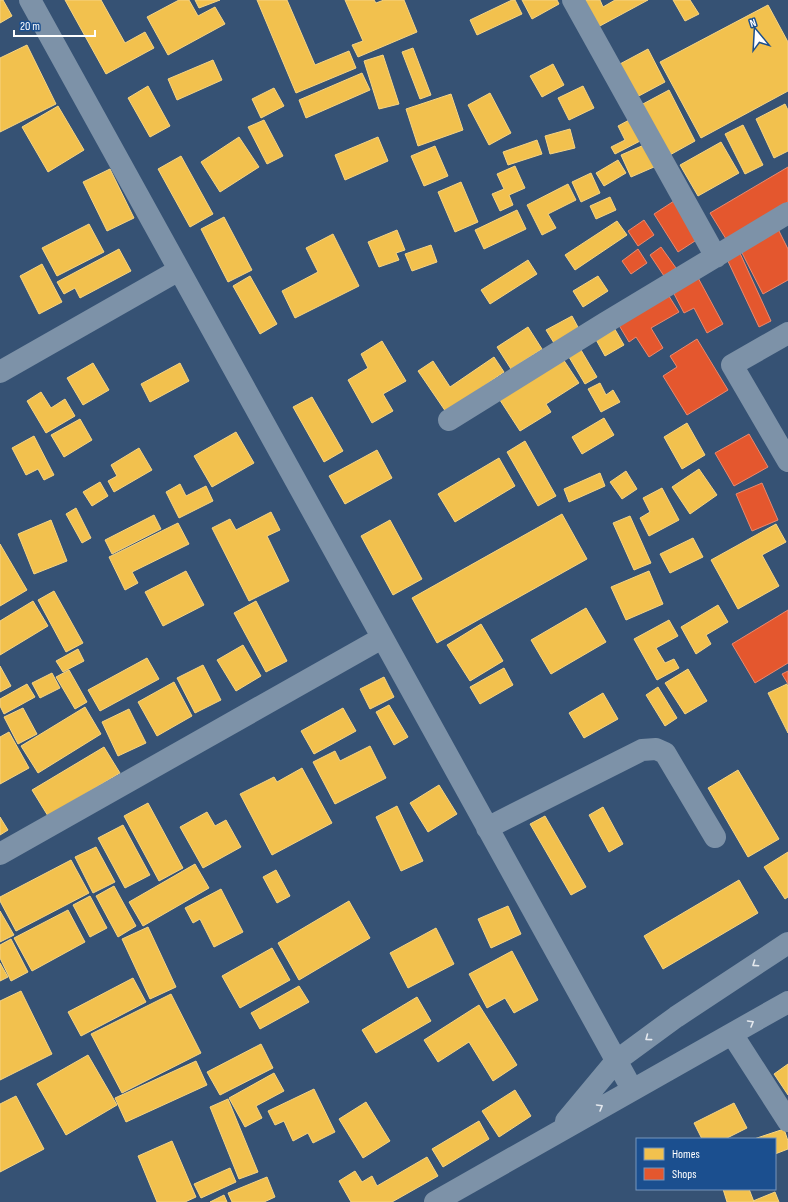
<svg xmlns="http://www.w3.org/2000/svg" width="788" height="1202" font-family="'Sofia Sans Condensed',sans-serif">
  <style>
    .homes { fill: #f2c14e; stroke: #f6d483 }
    .shops { fill: #e4572e; stroke: #ec896d }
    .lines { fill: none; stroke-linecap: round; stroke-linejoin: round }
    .minor { stroke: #7d92a8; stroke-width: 22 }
    .oneway { stroke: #e5e9ee }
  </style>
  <rect width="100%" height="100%" fill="#365274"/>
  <path class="homes" d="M0,0H3L12,16L0,23Z
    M65,0H101L125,43L145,32L154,48L106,74Z
    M179,0H189L198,16L215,7L225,24L168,55L147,17Z
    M195,0H220L199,8Z
    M257,0H287L315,65L349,51L356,68L296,93Z
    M345,0H374L376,3L384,0H404L417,32L358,57L352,45L363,41Z
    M512,0H515L522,14L477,35L470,20Z
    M522,0H557L559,4L532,19Z
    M584,0H600L603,7L615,0H648L598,27Z
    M673,0H690L699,14L685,21Z
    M768,5L788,42V91L701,138L660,62Z
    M27,45L56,104L0,132V58Z
    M413,48L431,95L420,99L402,52Z
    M648,49L665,82L635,98L618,65Z
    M383,55L399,104L379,109L364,61Z
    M213,60L222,80L177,100L168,79Z
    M553,64L564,85L542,97L530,76Z
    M362,73L370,90L306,118L299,100Z
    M148,86L170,126L150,137L128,98Z
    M583,86L594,108L569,120L558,98Z
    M274,88L284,106L261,118L252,99Z
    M669,90L695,141L668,156L641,105Z
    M490,93L511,133L489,145L468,105Z
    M451,94L463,130L418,146L406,109Z
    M785,104L788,110V151L774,158L756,119Z
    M58,106L84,150L48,172L22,127Z
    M631,119L642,140L615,154L611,147L625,140L618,126Z
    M264,120L283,156L267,164L248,127Z
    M743,125L763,165L745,174L725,134Z
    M570,129L575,148L550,154L545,136Z
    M239,137L259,167L220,192L201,162Z
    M378,137L388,161L345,180L335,155Z
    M537,140L542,154L508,165L503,152Z
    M721,142L739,173L698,196L680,165Z
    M644,145L654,167L631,177L621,155Z
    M435,146L448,176L424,186L411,156Z
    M181,156L213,214L190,227L158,169Z
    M618,160L626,173L604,186L596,173Z
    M515,166L525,188L509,195L513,205L500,211L492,194L504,189L497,174Z
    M110,169L134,218L107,231L83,182Z
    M591,173L600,193L581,202L572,182Z
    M461,182L478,222L455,232L438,192Z
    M568,184L576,200L548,214L556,228L542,235L527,205Z
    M610,197L616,210L596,219L590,206Z
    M517,210L526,229L484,249L475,230Z
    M224,217L252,270L228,282L201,229Z
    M617,221L627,235L575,270L565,255Z
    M89,224L104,252L57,276L42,248Z
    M397,230L405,250L396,253L399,260L379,267L368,242Z
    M333,234L359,286L295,318L282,291L318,272L306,248Z
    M431,245L437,262L412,271L405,254Z
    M119,249L131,271L80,298L75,288L64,294L57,282Z
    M528,260L537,274L490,304L481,290Z
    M42,264L62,302L39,314L20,276Z
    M250,276L277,324L260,334L233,286Z
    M598,276L608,291L583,307L573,291Z
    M572,316L579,329L554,343L546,330Z
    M613,326L624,345L605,356L594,336Z
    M528,327L542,349L511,369L497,347Z
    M382,341L406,381L383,394L393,411L372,423L348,380L368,368L361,354Z
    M578,345L597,377L585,384L566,352Z
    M559,353L579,383L546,404L551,412L520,431L496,394Z
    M494,357L504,372L446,412L418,371L433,361L450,387Z
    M93,363L109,390L83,405L67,378Z
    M180,363L189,381L150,402L141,384Z
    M600,383L606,395L613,390L620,402L601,412L588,389Z
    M41,392L51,408L65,399L75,416L46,433L27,401Z
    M312,397L343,451L324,462L293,407Z
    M604,418L614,435L582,454L572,437Z
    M80,419L92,440L64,457L51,435Z
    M687,423L705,455L682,469L664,437Z
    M236,432L254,463L212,487L194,456Z
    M34,436L54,475L44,480L38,469L26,475L12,448Z
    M525,441L556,496L538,506L507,452Z
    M139,448L152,470L114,492L108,481L117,476L111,465Z
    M377,450L392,478L345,504L329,476Z
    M499,458L515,486L455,522L438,494Z
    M699,469L717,495L690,514L672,487Z
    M626,471L637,489L622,499L610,482Z
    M600,473L605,486L569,502L564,489Z
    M100,482L108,496L92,506L83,492Z
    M180,484L186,496L206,486L213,501L179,518L166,492Z
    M662,488L679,520L649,536L640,518L650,512L643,498Z
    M76,508L91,538L82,543L66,514Z
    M271,512L280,530L267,536L289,581L249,601L212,528L230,519L236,530Z
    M562,514L587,559L437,643L412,598Z
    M154,515L161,529L112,554L105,540Z
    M630,516L651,563L634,570L613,523Z
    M51,520L67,561L34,574L18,534Z
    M390,520L422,579L393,595L361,536Z
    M178,523L189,544L132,572L138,583L125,590L109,557Z
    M776,524L786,542L762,555L779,586L738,609L711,560Z
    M693,538L703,557L670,573L660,554Z
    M0,544L27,590L0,606Z
    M186,571L204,605L163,626L145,592Z
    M649,571L663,604L626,620L611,587Z
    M54,591L83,643L66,652L38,600Z
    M33,601L48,626L0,655V621Z
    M256,601L287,661L266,672L234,613Z
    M718,605L728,622L706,635L711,644L696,654L681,627Z
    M586,608L606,642L551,674L531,640Z
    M669,620L678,636L656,648L665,663L674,659L679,668L657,680L634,639Z
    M481,624L503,661L470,681L447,645Z
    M243,645L261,676L236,691L217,660Z
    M78,649L84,661L63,672L56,661Z
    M147,658L159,679L100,711L88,690Z
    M203,665L221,700L195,713L177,678Z
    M0,666L11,686L0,692Z
    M504,668L513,685L480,704L470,687Z
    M688,669L707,701L685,714L665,683Z
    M69,670L87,702L75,709L56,677Z
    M52,673L60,688L40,698L32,683Z
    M384,677L394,697L370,709L360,689Z
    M174,682L192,716L157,736L138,702Z
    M27,684L35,697L4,714L0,706V699Z
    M787,684L788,687V733L768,693Z
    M658,687L677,718L665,726L646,695Z
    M603,693L618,719L584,738L569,713Z
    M389,705L408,737L394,745L376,712Z
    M85,707L101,734L38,773L21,746Z
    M23,708L37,734L18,744L4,717Z
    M343,708L356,731L314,754L301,731Z
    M129,709L146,743L118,756L102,722Z
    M9,732L29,768L0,784V737Z
    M370,746L386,778L335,804L313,762L335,751L340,761Z
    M104,747L120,773L48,816L32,790Z
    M302,768L332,823L272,855L240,794L274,777L277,782Z
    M738,770L779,839L748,857L708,788Z
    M439,785L457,814L428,832L410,803Z
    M148,803L183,868L159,881L124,816Z
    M397,806L423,861L401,871L376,817Z
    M603,807L623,844L609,852L589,815Z
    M207,812L215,826L226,820L241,847L203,868L180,827Z
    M545,816L586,887L571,895L530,824Z
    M0,817L8,830L0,835Z
    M123,825L150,875L125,888L98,838Z
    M96,847L115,882L93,893L75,857Z
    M788,852V897L785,899L764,867Z
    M71,860L89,893L16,931L0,901V897Z
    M195,864L209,888L143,926L129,902Z
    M276,870L290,896L277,903L263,877Z
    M739,880L758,913L663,969L644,936Z
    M114,886L136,926L118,937L96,896Z
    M221,889L243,932L214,947L200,919L193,923L185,908Z
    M90,896L107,928L90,937L73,905Z
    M349,901L370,938L299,980L278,943Z
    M508,906L521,934L491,948L478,919Z
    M68,910L85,942L32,971L14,938Z
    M0,911L14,935L0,942Z
    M148,927L176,987L150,999L122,939Z
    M436,928L454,964L408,988L390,953Z
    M11,939L28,972L11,981L0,958V945Z
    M272,948L290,980L240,1008L222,976Z
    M512,951L538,1000L514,1013L505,998L487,1008L469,974Z
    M0,963L8,977L0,981Z
    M133,978L146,1002L81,1036L68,1012Z
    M299,986L309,1002L260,1029L251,1013Z
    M21,991L52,1054L0,1080V1001Z
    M171,994L201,1053L122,1093L91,1034Z
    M417,997L431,1021L376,1053L362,1030Z
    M479,1005L517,1065L493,1081L469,1042L438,1062L424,1040Z
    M261,1044L273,1068L220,1095L207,1072Z
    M88,1055L117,1105L66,1135L37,1084Z
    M196,1061L207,1085L126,1122L115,1098Z
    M788,1064V1095L774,1074Z
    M274,1073L284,1091L256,1106L262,1118L245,1127L229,1098Z
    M314,1089L335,1132L313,1143L308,1133L293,1141L284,1121L275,1125L268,1111Z
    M515,1090L531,1116L499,1137L482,1111Z
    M16,1096L44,1149L0,1172V1104Z
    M228,1099L258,1172L239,1179L210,1107Z
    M366,1102L390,1141L363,1158L339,1119Z
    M734,1103L747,1128L725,1139H702L694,1123Z
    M479,1121L489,1139L443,1167L432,1149Z
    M784,1129L788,1141V1149L775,1154V1139H754Z
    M172,1141L196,1197L185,1202H157L138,1156Z
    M427,1157L438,1176L392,1202H351L339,1181L355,1171L362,1182L372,1176L377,1186Z
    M230,1168L236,1182L201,1198L194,1184Z
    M267,1177L275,1197L264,1202H232L228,1193Z
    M723,1189H749L754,1202H727Z
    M775,1192L779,1202H754L753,1201Z
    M224,1195L227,1202H210Z"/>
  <path class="shops" d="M788,167V202L726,239L710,213Z
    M674,201L698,239L678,252L654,214Z
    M644,220L654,235L638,246L628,231Z
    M778,229L788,249V280L763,294L740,249Z
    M661,247L676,268L664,276L650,255Z
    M638,249L647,263L631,274L622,261Z
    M739,251L771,321L759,327L726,257Z
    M696,274L723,324L707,333L694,308L684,313L671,288Z
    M667,293L679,312L651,328L663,348L649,357L636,337L629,342L617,322Z
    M697,339L728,390L687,415L663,376L677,367L670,356Z
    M749,434L768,467L734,486L715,453Z
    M762,483L778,520L752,531L736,494Z
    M788,610V663L755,683L732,644Z
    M788,671V684L782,674Z"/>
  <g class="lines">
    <path class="minor" d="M30,0L632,1089
      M573,0L716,257
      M788,333L732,365L788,461
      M0,372L179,270
      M449,420L605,323L788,213
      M487,828L642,750L656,749L665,753L715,837
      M0,854L382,638
      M732,1034L788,1121
      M566,1121L616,1061L676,1017L788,943
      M435,1202L788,1002"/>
  </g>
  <defs><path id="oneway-chevron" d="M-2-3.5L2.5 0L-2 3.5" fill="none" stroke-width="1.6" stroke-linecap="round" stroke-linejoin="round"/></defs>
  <g class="oneway">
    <use href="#oneway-chevron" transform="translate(755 964) rotate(146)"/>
    <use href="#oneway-chevron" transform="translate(751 1023) rotate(-30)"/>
    <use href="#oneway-chevron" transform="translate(648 1038) rotate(143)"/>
    <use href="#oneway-chevron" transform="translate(600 1107) rotate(-30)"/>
  </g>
  <rect x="636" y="1138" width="140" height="52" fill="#1b4f8f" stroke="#7695bc"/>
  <rect x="644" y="1148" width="20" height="12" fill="#f2c14e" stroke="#7695bc"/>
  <text x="672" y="1158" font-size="12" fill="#ffffff">Homes</text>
  <rect x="644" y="1168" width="20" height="12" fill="#e4572e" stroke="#7695bc"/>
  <text x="672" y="1178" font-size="12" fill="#ffffff">Shops</text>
  <g transform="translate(756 32) rotate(342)" stroke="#1b4f8f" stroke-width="3" paint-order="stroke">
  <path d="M0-3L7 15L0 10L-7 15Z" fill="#ffffff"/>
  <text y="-6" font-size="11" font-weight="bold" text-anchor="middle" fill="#ffffff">N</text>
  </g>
  <path d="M14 30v6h81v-6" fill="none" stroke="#ffffff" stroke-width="2"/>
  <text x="20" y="30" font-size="12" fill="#ffffff" stroke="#1b4f8f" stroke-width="3" paint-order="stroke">20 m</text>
</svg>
